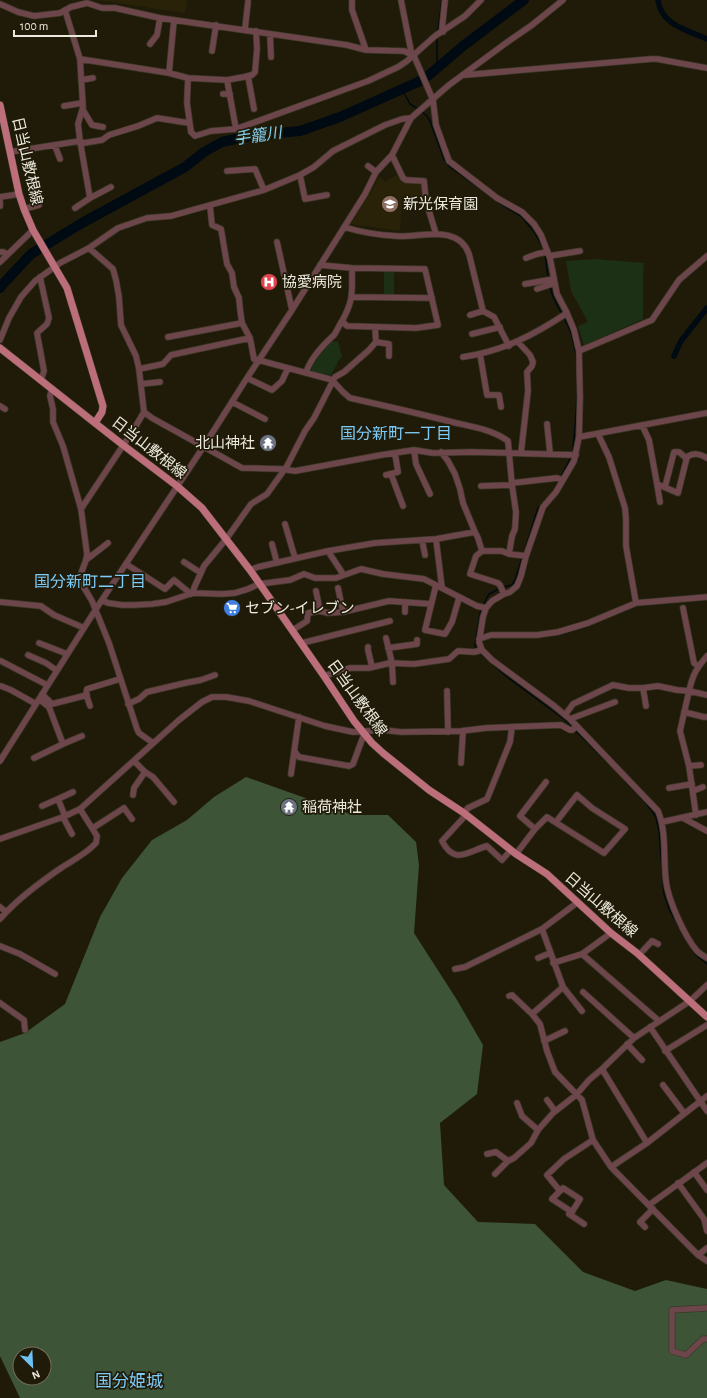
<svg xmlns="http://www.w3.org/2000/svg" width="707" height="1398" font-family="'Alegreya Sans','Noto Sans JP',sans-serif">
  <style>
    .built { fill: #292208 }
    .green { fill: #1c3016 }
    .forest { fill: #3d5436; fill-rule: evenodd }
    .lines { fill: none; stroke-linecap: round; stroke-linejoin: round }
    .stream { stroke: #000a12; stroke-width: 1.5 }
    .canal { stroke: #000a12; stroke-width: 5.5 }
    .river { stroke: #000a12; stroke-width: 10 }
    .minor-casing { stroke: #3d3827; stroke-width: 7 }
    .major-casing { stroke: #3d3827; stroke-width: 8 }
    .minor { stroke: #6c464b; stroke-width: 5.5 }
    .major { stroke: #bc6f7a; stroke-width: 7 }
    .labels { text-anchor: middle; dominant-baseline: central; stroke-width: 3.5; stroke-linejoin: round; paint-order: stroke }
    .street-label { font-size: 15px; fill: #ece9dd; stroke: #201b09 }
    .poi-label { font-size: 15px; fill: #ece9dd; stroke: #201b09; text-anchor: start }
    .water-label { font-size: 16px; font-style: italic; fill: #81cfeb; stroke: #201b09 }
    .neighbourhood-label { font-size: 16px; fill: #7dcbf8; stroke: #201b09 }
    .quarter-label { font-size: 17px; fill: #7dcbf8; stroke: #201b09 }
  </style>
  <rect width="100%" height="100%" fill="#201b09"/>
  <path class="built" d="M97,0H187L185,13Z
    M397,175L402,182H422L425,197L402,200L400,231L351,224L380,176L385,182Z"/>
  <path class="green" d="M594,259L644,263L643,275V319L584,345L578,326L588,322L571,291L566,261Z
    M384,271H394V296H384Z
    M330,341L338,342L342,357L337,362V364L331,375L311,371L313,364Z"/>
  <path class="forest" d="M246,777L353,815H388L416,842L419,865L414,933L457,1000L483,1045L477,1094L440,1123L444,1185L478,1222L535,1224L583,1272L635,1291L666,1280L707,1289V1398H20L0,1356V1042L25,1033L65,1004L100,917L122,878L152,840L187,820L214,797ZM20,1354H44V1378H20Z"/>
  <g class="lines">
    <path class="stream" d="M438,31L442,0
      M437,67V37
      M402,89L410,104L418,109
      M421,111L427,116L430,121L444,159L450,167L492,197
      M498,202L522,217L535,233L544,250
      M545,254L548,278
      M550,286C553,303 565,316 571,333C582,367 576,414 573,449
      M554,491L570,459
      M525,549L538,508L542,504
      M503,587L512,585L515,580L522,558
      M483,605L489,594L499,589
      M476,649L475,645L481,608
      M479,652L506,676L564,719L573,727
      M575,730L609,764
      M624,780L646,803L656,817L659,831L664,894L670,911L680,928
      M685,938L696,955L707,964"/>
    <path class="canal" d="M658,0C661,25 687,30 707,39
      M681,341L707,308
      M674,356L680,343"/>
    <path class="river" d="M0,288L2,285L31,254L82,223L185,167L204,152L222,142L255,135L300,131L340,117L418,82L429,75L463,46L524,0"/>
    <g class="minor-casing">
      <path id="minor" d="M352,0V10L366,50
        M401,0L412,56
        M0,4L18,12L34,16L60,13L71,7L87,3L102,8H115L160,18L347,45L366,50L404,51L414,56L433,100L436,125L449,161L497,198L522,212L534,224L541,235L550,258L557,294L567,313L574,330L579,351L580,397L579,437L574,461L556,492L543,507L526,556L521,576L517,586L510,592L504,594L492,601L486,608L483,617L479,642L482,650L492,660L553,705L570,719L658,811C667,833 663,858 666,881C668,900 685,937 697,951C700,954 704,956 707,958
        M245,29L248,2
        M443,32L442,29L445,0
        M270,34L271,57
        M150,44L157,35L160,18
        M212,51L216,25
        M80,59L169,73L188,78L227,80L244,77L252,75L255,72L257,49L256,31
        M169,73L174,20
        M465,75L651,59H657L707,68
        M248,76L254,109
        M188,78L187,103L191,132L195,136L211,131L236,129L368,81L398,67L407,61L435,36L465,16L481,0
        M81,80L93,78
        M227,80L236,129
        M223,94H230
        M64,106L82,103
        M83,110L92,125L103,127
        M55,146L60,159
        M10,152L80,141L78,124L83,107L80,59L65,10
        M392,155L403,178L406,180L424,181L426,201L436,234
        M368,166L376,172
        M227,171L255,169L264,190
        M300,175L305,199L327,195
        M90,198L111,187
        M0,206V197L19,194
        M210,206L212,225L221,229L227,264L232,273L234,287L239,298L240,309L242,323L250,338L254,359L329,379L333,381L343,392L350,398C386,406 421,414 456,423C474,427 493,430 508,441L512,485L516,512L515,529L512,536L509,554
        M75,208L90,198L80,141L84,143L102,140L109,135L138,126L157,118L189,123
        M24,209L39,205
        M344,227C360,232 378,235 396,236C419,238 458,223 469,254L483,311L494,317L509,346
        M277,242L292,310
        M89,248L113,269L116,280L119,297L121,325L136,356L139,369L144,412L152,418L242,468L281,469L295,471L381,455L414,450L433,453L471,452L576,455
        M0,252H3L7,254
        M549,256L580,251
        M526,258L537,254L547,252
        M0,262L33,230
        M320,265L352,268L425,269L438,325L416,328L347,326L342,321C354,300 352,291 352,268
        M40,277L49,318L47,324L37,333L44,371L41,380
        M525,284L554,279
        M537,289L555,283
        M352,297L432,298
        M470,315L483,311
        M472,334L500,327
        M168,337L242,323
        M0,340L9,318L21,297L35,281L60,263L89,248L118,228L147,218L171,216L264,190L300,175L314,167L333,151L385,125L402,119L411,118
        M376,342L389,344V356
        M518,342L530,355L533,362L532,366L527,372L528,391L521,453
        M579,351L652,320L679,280L707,256
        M480,354L487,395H499L501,407
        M463,357C503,351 534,335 567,313
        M139,369L163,364L171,355L250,338
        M306,373C310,358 323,345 334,335C337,331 339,325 342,321
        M247,378L272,390L282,381L288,368
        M141,384L160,382
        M52,389L50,396L53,409V422L63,446L81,509
        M232,402L265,419
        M0,406L5,409
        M144,412L134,429L81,509L87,554L86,560L79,579L92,601L109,643L137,729L139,733L153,743
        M547,424L550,453
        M642,425L649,440L657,484
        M598,434L609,457L625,508L626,519V546L636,603
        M579,437L707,413
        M414,450L416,464L430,494
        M441,452L448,461L455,474L460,489L463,503L475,532
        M391,474L403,506
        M386,475L398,472L395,453
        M512,483L557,478L563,480
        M481,486L512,485
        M665,487L674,452H679L686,458
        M660,502L657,484L678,493L687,457C694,452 700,454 707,458
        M285,524L295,558
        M436,539L442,588
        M422,540L425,555
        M272,544L277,563
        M328,551L343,574
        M86,560L108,543
        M184,562L201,573
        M126,564L165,589L174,580L191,594
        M250,570L258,567L328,551L375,543L436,539L475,532L478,538L482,551
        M436,585L425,630L445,634L452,622L459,598
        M338,588L343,612
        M316,591L320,611
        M193,593L194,588L204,566L227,538L251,504L267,494L287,466L305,431L314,418L335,377L344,372L369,350L376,342L375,327
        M504,594L500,585L498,583L470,574L476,556L482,551H502L509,554L526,556
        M102,600L108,603L122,605H134L152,604L166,602L193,593L222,594L235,593L248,589L259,584L290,580L304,574L315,578H336L361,569L383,574L424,579L477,606L486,608
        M0,602L41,606L54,615L84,628
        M683,608L694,663L698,666
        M405,612V602
        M293,630L307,621L308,613L320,611L328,613L343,612L389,601L431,604
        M386,638L392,663L393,682
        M479,639L491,635H537L558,632L588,623L636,603L707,597
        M39,643L67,654
        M302,643L390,621
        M368,647V650L372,667
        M388,648L417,644V640
        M28,655L46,663L56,670
        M707,656C696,669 693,674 689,691L707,695
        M1,661L47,685
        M324,676L350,668H369L390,663L414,664L449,659L458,651L474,652L482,650
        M1,686L11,690L36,704
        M447,691L448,732
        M42,694L52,704L87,695
        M39,699L49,707L63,744L82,736
        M128,704L139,699L147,692L185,683L201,680L215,675
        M90,706L86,694L87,689L120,679
        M646,706L643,688L658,686L677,690L689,691L680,731L689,766L696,815
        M684,712L704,717H707
        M565,715L573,704L613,685L629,688H643
        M570,719L615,702
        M295,752L299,757L349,766L353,764L363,737V731
        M34,758L63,744
        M0,761L96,609L204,446L247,378L292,310L365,194L376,172L392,155L411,118L449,85L506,43L532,25L563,0
        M461,763L463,731
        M689,766L701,765
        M145,772L153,777L174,802
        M291,774L299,717
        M669,788L692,784
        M693,791L703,787
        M133,795L134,788L145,772L134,761
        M58,799L73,792
        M42,806L58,799L65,816
        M464,813L468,808L487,799L510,742L512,727
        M466,815L442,841C455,866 468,851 487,846L502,860L511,850
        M63,817L72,834
        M683,818L707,831
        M662,822L707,812
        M93,828L124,808L132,819
        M535,829L520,816L546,782
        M0,839L63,817L80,809L179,720L202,702L212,697H226L249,701L325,726L353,732L383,730L401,732L461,731L486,728L561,725L570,730H572L577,726
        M516,854L535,829L547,817L604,853L625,829L592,808L577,795L556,822
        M0,907L6,912
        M0,919C17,899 39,883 61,868C73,860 86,854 96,843L97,836L80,809
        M542,929L563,987L532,1014L540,1024L547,1051L555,1072L582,1100L593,1140L611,1167L698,1255L707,1261
        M0,946L20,954L55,974
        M582,954L659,1021
        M639,955L652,941L658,944
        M538,958L550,953
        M553,963L582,954L611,933
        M455,969L465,967L542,929L578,902
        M563,987L582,1011
        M583,992L634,1038
        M509,996L512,995L514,997L532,1014
        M0,1003L24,1020L25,1030
        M650,1027L707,1111
        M544,1041L565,1031
        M627,1044L642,1060
        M665,1051L707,1025
        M602,1069L647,1143
        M663,1085L684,1113
        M547,1100L555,1111
        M517,1103L522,1116L538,1130
        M487,1154L496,1152L508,1161L514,1158L531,1143L538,1130L553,1113L576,1095L589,1080L602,1069L634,1038L690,1001L707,985
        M611,1167L647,1143L707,1096
        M694,1172L707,1190
        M495,1174L508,1161
        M678,1183L704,1219L707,1231
        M560,1191L563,1188L580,1199L572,1212L552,1199L560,1191L547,1175L564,1159L593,1140
        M649,1205L707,1163
        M572,1212L569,1214L584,1224
        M645,1227L640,1222L653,1209
        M698,1255L707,1248
        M707,1308L672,1310V1351L686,1355L703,1339H707"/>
    </g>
    <g class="major-casing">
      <path id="major" d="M0,105L19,194L24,209L33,230L67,288L103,406L102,412L95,423
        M0,348L95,423L123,445L177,486L202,508L250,570L324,676L354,721L372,743L383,753L429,790L464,813L516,854L547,874L611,933L637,953L707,1017"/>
    </g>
    <use href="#minor" class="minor"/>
    <use href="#major" class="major"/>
  </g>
  <defs>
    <g id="school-disc" transform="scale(0.9)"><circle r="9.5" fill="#8d6e63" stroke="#201b09"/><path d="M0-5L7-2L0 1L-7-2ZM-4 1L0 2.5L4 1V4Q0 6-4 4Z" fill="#fff"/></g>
    <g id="hospital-disc" transform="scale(0.9)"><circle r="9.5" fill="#e0444e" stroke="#201b09"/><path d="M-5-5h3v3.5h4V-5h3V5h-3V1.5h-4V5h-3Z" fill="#fff"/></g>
    <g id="temple-disc" transform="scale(0.9)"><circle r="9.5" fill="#6b7280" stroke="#201b09"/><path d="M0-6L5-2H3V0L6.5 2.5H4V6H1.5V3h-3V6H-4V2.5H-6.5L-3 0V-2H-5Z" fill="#fff"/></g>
    <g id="supermarket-disc" transform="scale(0.9)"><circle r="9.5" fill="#3f7fe0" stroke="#201b09"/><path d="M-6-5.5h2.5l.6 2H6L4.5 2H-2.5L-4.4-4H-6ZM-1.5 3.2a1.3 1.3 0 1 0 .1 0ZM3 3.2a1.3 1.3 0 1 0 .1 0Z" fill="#fff"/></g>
  </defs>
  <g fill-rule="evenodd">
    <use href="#school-disc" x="390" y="204"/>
    <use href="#hospital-disc" x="269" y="282"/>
    <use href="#temple-disc" x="268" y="443"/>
    <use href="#supermarket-disc" x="232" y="608"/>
    <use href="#temple-disc" x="289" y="807"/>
  </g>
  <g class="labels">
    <g class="street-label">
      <text transform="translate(27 161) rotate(77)">日当山敷根線</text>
      <text transform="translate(149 448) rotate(38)">日当山敷根線</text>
      <text transform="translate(357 698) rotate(54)">日当山敷根線</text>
      <text transform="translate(601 905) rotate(41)">日当山敷根線</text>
    </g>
    <g class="poi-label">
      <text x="403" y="204">新光保育園</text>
      <text x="282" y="282">協愛病院</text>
      <text x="255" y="443" text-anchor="end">北山神社</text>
      <text x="245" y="608">セブン-イレブン</text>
      <text x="302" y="807">稲荷神社</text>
    </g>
    <g class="water-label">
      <text transform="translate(258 136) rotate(-8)">手籠川</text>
    </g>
    <g class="neighbourhood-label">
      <text x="396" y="434">国分新町一丁目</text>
      <text x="90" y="582">国分新町二丁目</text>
    </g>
    <g class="quarter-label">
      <text x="129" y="1381">国分姫城</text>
    </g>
  </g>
  <g transform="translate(32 1366) rotate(156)"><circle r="19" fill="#201b09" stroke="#726d5e"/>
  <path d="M0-3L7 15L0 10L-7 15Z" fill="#6dc2f3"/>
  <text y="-6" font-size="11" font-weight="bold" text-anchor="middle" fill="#ece9dd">N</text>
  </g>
  <path d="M14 30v6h82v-6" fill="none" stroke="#ece9dd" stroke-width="2"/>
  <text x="20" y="30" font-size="12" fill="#ece9dd" stroke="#201b09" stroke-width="3" paint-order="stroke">100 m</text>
</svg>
